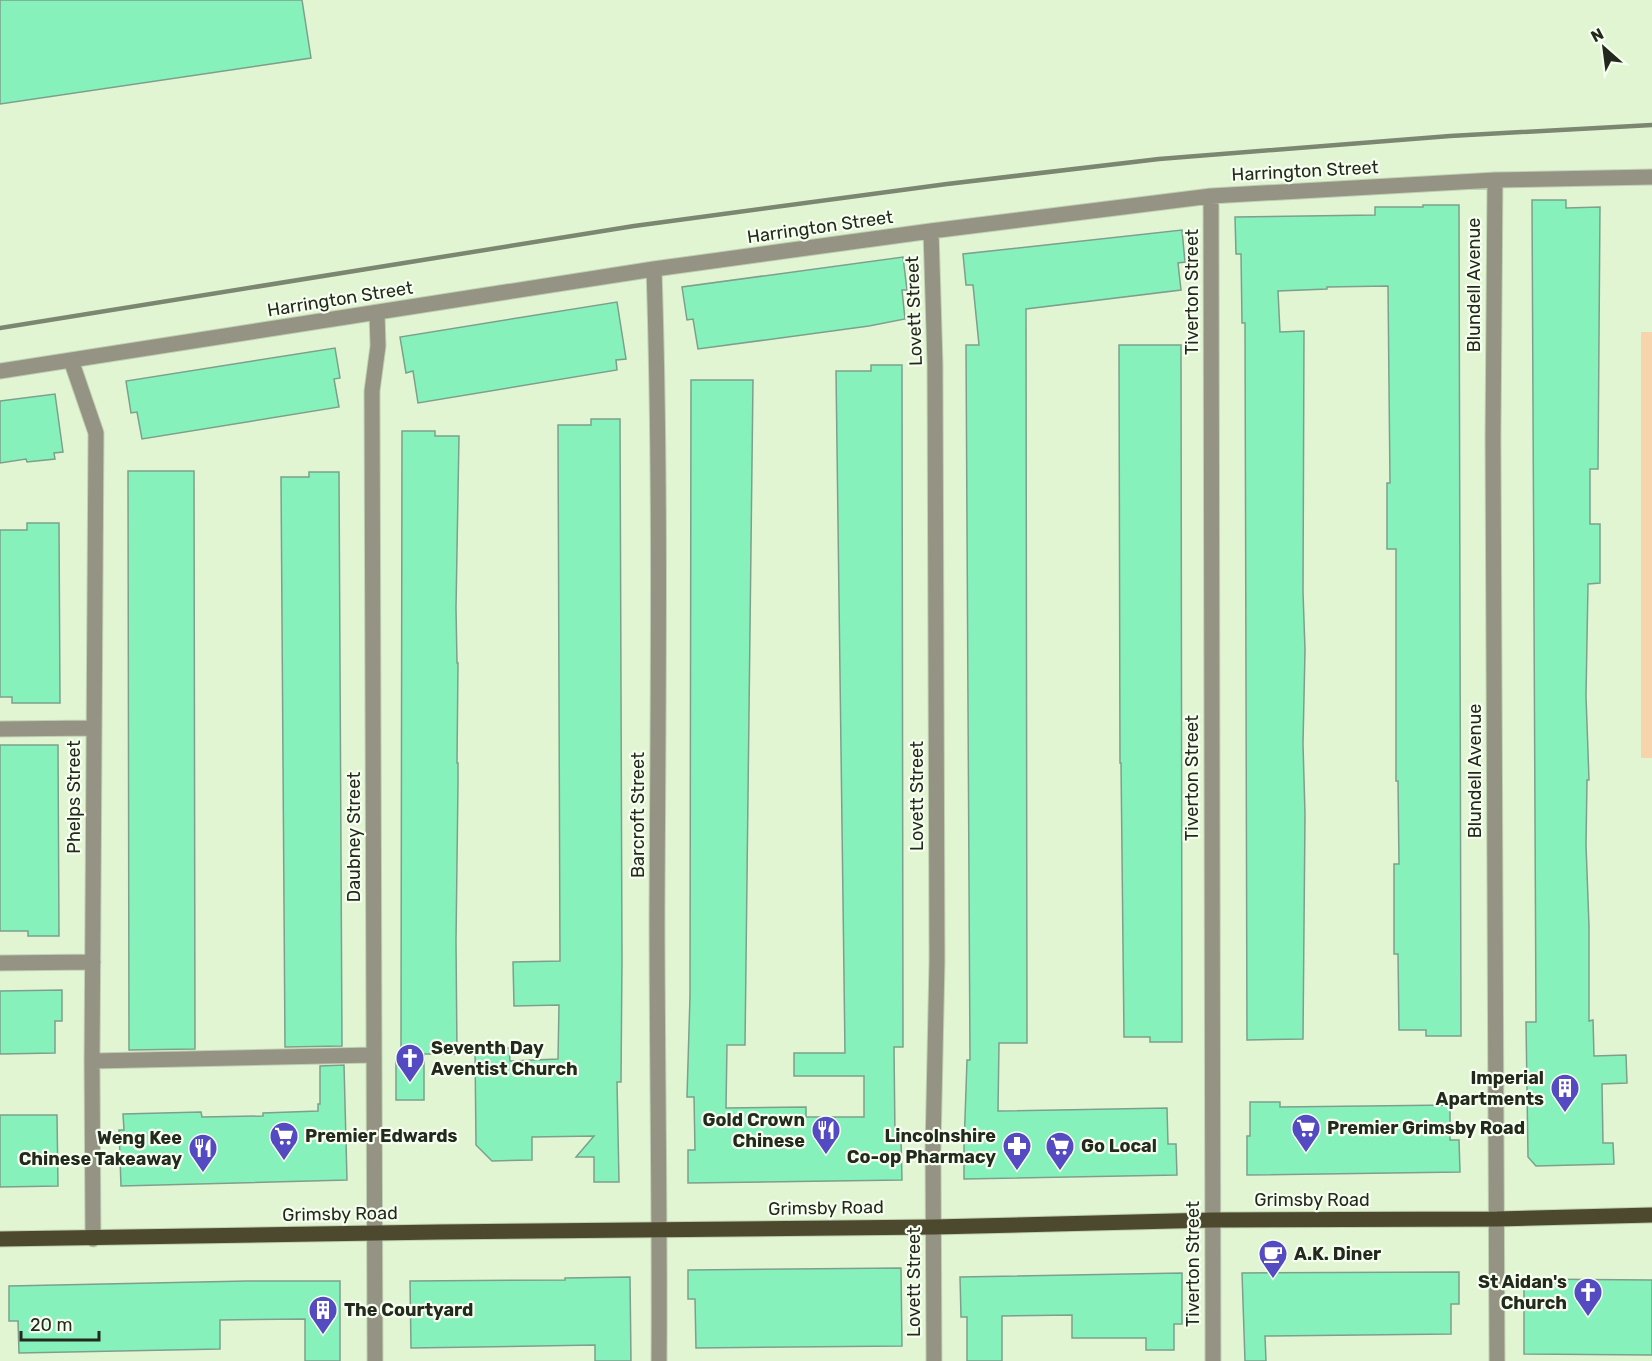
<svg xmlns="http://www.w3.org/2000/svg" width="1652" height="1361" font-family="Rubik,sans-serif">
  <style>
    .green { fill: #f8d4ac }
    .building { fill: #87f1bc; stroke: #7ca08c; stroke-width: 1.5 }
    .lines { fill: none; stroke-linecap: round; stroke-linejoin: round }
    .minor-casing { stroke: #c0d0b2; stroke-width: 17 }
    .primary-casing { stroke: #c0d0b2; stroke-width: 17 }
    .minor { stroke: #959383; stroke-width: 15 }
    .primary { stroke: #4d492f; stroke-width: 15 }
    .rail { stroke: #7b8770; stroke-width: 4.5 }
    .labels { text-anchor: middle; dominant-baseline: central; stroke-width: 4.5; stroke-linejoin: round; paint-order: stroke }
    .street-label { font-size: 18px; fill: #232a1d; stroke: #f6fef0 }
    .poi-label { font-size: 18px; font-weight: bold; fill: #232a1d; stroke: #f6fef0; text-anchor: start }
  </style>
  <rect width="100%" height="100%" fill="#e2f5d3"/>
  <path class="green" d="M1641,332H1652V758H1641Z"/>
  <path class="building" d="M0,0H302L311,58L0,104Z
    M1532,200H1566V208L1600,207L1598,469H1590V524H1600V583L1588,584L1586,696L1589,780H1587L1586,845L1589,926V1021L1593,1020L1594,1056L1626,1055L1627,1083L1602,1084L1603,1143H1613L1614,1164L1536,1166L1528,1157L1526,1022H1536Z
    M1423,205H1459L1461,1036H1426V1030H1399L1398,954H1394V864H1399L1398,781H1396V549H1387V483H1390L1388,286L1327,287V289L1278,291L1280,332L1304,331L1303,592L1305,650L1303,744L1305,814L1303,1039L1247,1040L1245,323H1242L1241,254H1236L1235,217L1375,215V207H1423Z
    M1182,230L1185,262L1178,263L1181,290L1026,309L1027,1043H999L998,1111L1167,1108L1168,1144H1176L1177,1175L964,1179V1147L967,1060H970L966,345H979L973,285H966L963,254Z
    M903,257L907,290H902L905,319L869,326L698,349L693,319L687,320L682,287Z
    M617,302L626,359L616,360L617,370L418,403L413,371L406,373L400,337Z
    M1119,345H1181L1182,1042H1150V1037H1124L1121,763H1120Z
    M335,348L340,378L334,379L339,407L142,439L137,412L131,413L126,381Z
    M871,365H902L903,1047H894L895,1138H901L902,1180L688,1183V1150H695L694,1097H687L690,996L691,380H753L745,1045H727L726,1108L806,1107V1117H864V1076H794V1053H845L836,371H871Z
    M55,394L63,452L54,453L55,459L27,462L26,459L0,463V401Z
    M591,419H620L622,961L621,1082H617L619,1182H594V1157H576L594,1136L532,1137V1160L492,1161L476,1145L475,1050L509,1048L510,1061L558,1059L559,1005L514,1006L513,962L560,961L558,425H591Z
    M402,431H435V436H459L456,608L457,663H458L457,763H458V783L456,941L457,1054H424V1100H396V1060H401V1035Z
    M128,471H194L195,1049L129,1050Z
    M309,472H339L342,1046L285,1047L281,477H309Z
    M27,523H59L60,703H12V697H0V530H27Z
    M0,745H58L59,936H28V931H0Z
    M62,990V1021H55V1053L0,1054V991Z
    M344,1065L347,1180L121,1186L119,1130H124L123,1114L201,1112L202,1117L263,1116V1113L318,1111V1104H320V1066Z
    M1250,1102H1280V1107L1450,1105V1140H1459L1460,1172L1247,1175V1136H1250Z
    M0,1115H57L58,1186L0,1187Z
    M901,1268L902,1346L696,1348L695,1299H688V1270Z
    M1459,1272V1304H1451V1334L1265,1336L1266,1361H1245L1242,1273Z
    M1182,1273V1324H1174V1350H1146V1338H1072V1315L1002,1316V1361H967V1317H961L960,1277Z
    M630,1277L631,1361H595V1345L411,1348L410,1281L565,1280V1278Z
    M1524,1279L1652,1280V1355L1524,1354Z
    M247,1281H340V1361H305V1319L220,1320V1349L19,1353L18,1321H9V1286Z"/>
  <g class="lines">
    <g class="minor-casing">
      <path id="minor" d="M1495,180L1493,438L1497,1361
        M1211,196L1213,1361
        M931,231L935,364L937,961L933,1149L934,1361
        M654,269C661,483 658,697 657,911C657,1061 660,1211 659,1361
        M71,360L96,433L92,1061L93,1239
        M0,371L654,269L931,231L1211,196L1495,180L1652,177
        M0,729L94,728
        M0,963L93,962
        M92,1061L373,1055
        M375,1361L372,391L378,346L377,313"/>
    </g>
    <g class="primary-casing">
      <path id="primary" d="M0,1239L438,1232L934,1227L1212,1220L1497,1219L1652,1215"/>
    </g>
    <use href="#minor" class="minor"/>
    <use href="#primary" class="primary"/>
    <path class="rail" d="M0,328L634,226L947,184L1159,159L1450,136L1652,125"/>
  </g>
  <defs>
    <g id="church-pin" transform="scale(1.5)"><path d="M0 17L-7.5 6A9.5 9.5 0 1 1 7.5 6Z" fill="#544ac1" stroke="#f6fef0"/><path d="M-1.2-6h2.4v3.5h3.3v2.4h-3.3V6h-2.4V-.1h-3.3v-2.4h3.3Z" fill="#fff"/></g>
    <g id="building-pin" transform="scale(1.5)"><path d="M0 17L-7.5 6A9.5 9.5 0 1 1 7.5 6Z" fill="#544ac1" stroke="#f6fef0"/><path d="M-4-6H4V6H1V3H-1V6H-4ZM-2.5-4.3h1.7v1.8h-1.7ZM.8-4.3h1.7v1.8H.8ZM-2.5-1h1.7V.8h-1.7ZM.8-1h1.7V.8H.8Z" fill="#fff"/></g>
    <g id="supermarket-pin" transform="scale(1.5)"><path d="M0 17L-7.5 6A9.5 9.5 0 1 1 7.5 6Z" fill="#544ac1" stroke="#f6fef0"/><path d="M-6-5.5h2.5l.6 2H6L4.5 2H-2.5L-4.4-4H-6ZM-1.5 3.2a1.3 1.3 0 1 0 .1 0ZM3 3.2a1.3 1.3 0 1 0 .1 0Z" fill="#fff"/></g>
    <g id="restaurant-pin" transform="scale(1.5)"><path d="M0 17L-7.5 6A9.5 9.5 0 1 1 7.5 6Z" fill="#544ac1" stroke="#f6fef0"/><path d="M-5-6h1v4h1v-4h1v4h1v-4h1v5L-1.5 .5V6h-2V.5L-5-1ZM5-6V6H3V1.5H1.5Q1.5-4 5-6Z" fill="#fff"/></g>
    <g id="pharmacy-pin" transform="scale(1.5)"><path d="M0 17L-7.5 6A9.5 9.5 0 1 1 7.5 6Z" fill="#544ac1" stroke="#f6fef0"/><path d="M-2-6h4v4h4v4h-4v4h-4v-4h-4v-4h4Z" fill="#fff"/></g>
    <g id="cafe-pin" transform="scale(1.5)"><path d="M0 17L-7.5 6A9.5 9.5 0 1 1 7.5 6Z" fill="#544ac1" stroke="#f6fef0"/><path d="M-5.5-4.5H6V0H3Q3 3.5 0 3.5H-2.5Q-5.5 3.5-5.5 0ZM3-3.2v2h1.7v-2ZM-6 4.5H4V6H-6Z" fill="#fff"/></g>
  </defs>
  <g fill-rule="evenodd">
    <use href="#church-pin" x="410" y="1058"/>
    <use href="#building-pin" x="1565" y="1088"/>
    <use href="#supermarket-pin" x="1306" y="1128"/>
    <use href="#restaurant-pin" x="826" y="1130"/>
    <use href="#supermarket-pin" x="284" y="1136"/>
    <use href="#pharmacy-pin" x="1017" y="1146"/>
    <use href="#supermarket-pin" x="1060" y="1146"/>
    <use href="#restaurant-pin" x="203" y="1148"/>
    <use href="#cafe-pin" x="1273" y="1254"/>
    <use href="#church-pin" x="1588" y="1292"/>
    <use href="#building-pin" x="323" y="1310"/>
  </g>
  <g class="labels">
    <g class="street-label">
      <text transform="translate(1305 171) rotate(-3)">Harrington Street</text>
      <text transform="translate(820 227) rotate(-8)">Harrington Street</text>
      <text transform="translate(1474 285) rotate(-90)">Blundell Avenue</text>
      <text transform="translate(1192 292) rotate(-90)">Tiverton Street</text>
      <text transform="translate(340 299) rotate(-9)">Harrington Street</text>
      <text transform="translate(914 311) rotate(-92)">Lovett Street</text>
      <text transform="translate(1475 771) rotate(-90)">Blundell Avenue</text>
      <text transform="translate(1192 778) rotate(-90)">Tiverton Street</text>
      <text transform="translate(917 796) rotate(-90)">Lovett Street</text>
      <text transform="translate(74 797) rotate(-90)">Phelps Street</text>
      <text transform="translate(638 815) rotate(-90)">Barcroft Street</text>
      <text transform="translate(354 837) rotate(-90)">Daubney Street</text>
      <text x="1312" y="1200">Grimsby Road</text>
      <text transform="translate(826 1208) rotate(-1)">Grimsby Road</text>
      <text transform="translate(340 1214) rotate(-1)">Grimsby Road</text>
      <text transform="translate(1193 1264) rotate(-90)">Tiverton Street</text>
      <text transform="translate(914 1282) rotate(-90)">Lovett Street</text>
    </g>
    <g class="poi-label">
      <text x="431" y="1048">Seventh Day<tspan x="431" dy="21">Aventist Church</tspan></text>
      <text x="1544" y="1078" text-anchor="end">Imperial<tspan x="1544" dy="21">Apartments</tspan></text>
      <text x="805" y="1120" text-anchor="end">Gold Crown<tspan x="805" dy="21">Chinese</tspan></text>
      <text x="1327" y="1128">Premier Grimsby Road</text>
      <text x="305" y="1136">Premier Edwards</text>
      <text x="996" y="1136" text-anchor="end">Lincolnshire<tspan x="996" dy="21">Co-op Pharmacy</tspan></text>
      <text x="182" y="1138" text-anchor="end">Weng Kee<tspan x="182" dy="21">Chinese Takeaway</tspan></text>
      <text x="1081" y="1146">Go Local</text>
      <text x="1294" y="1254">A.K. Diner</text>
      <text x="1567" y="1282" text-anchor="end">St Aidan's<tspan x="1567" dy="21">Church</tspan></text>
      <text x="344" y="1310">The Courtyard</text>
    </g>
  </g>
  <g transform="translate(1604 48) rotate(332)" stroke="#f6fef0" stroke-width="4.5" paint-order="stroke">
  <path d="M0-4.5L10 22L0 15L-10 22Z" fill="#232a1d"/>
  <text y="-9" font-size="16" font-weight="bold" text-anchor="middle" fill="#232a1d">N</text>
  </g>
  <path d="M21 1331v9h78v-9" fill="none" stroke="#232a1d" stroke-width="3"/>
  <text x="30" y="1331" font-size="18" fill="#232a1d" stroke="#f6fef0" stroke-width="4.5" paint-order="stroke">20 m</text>
</svg>
